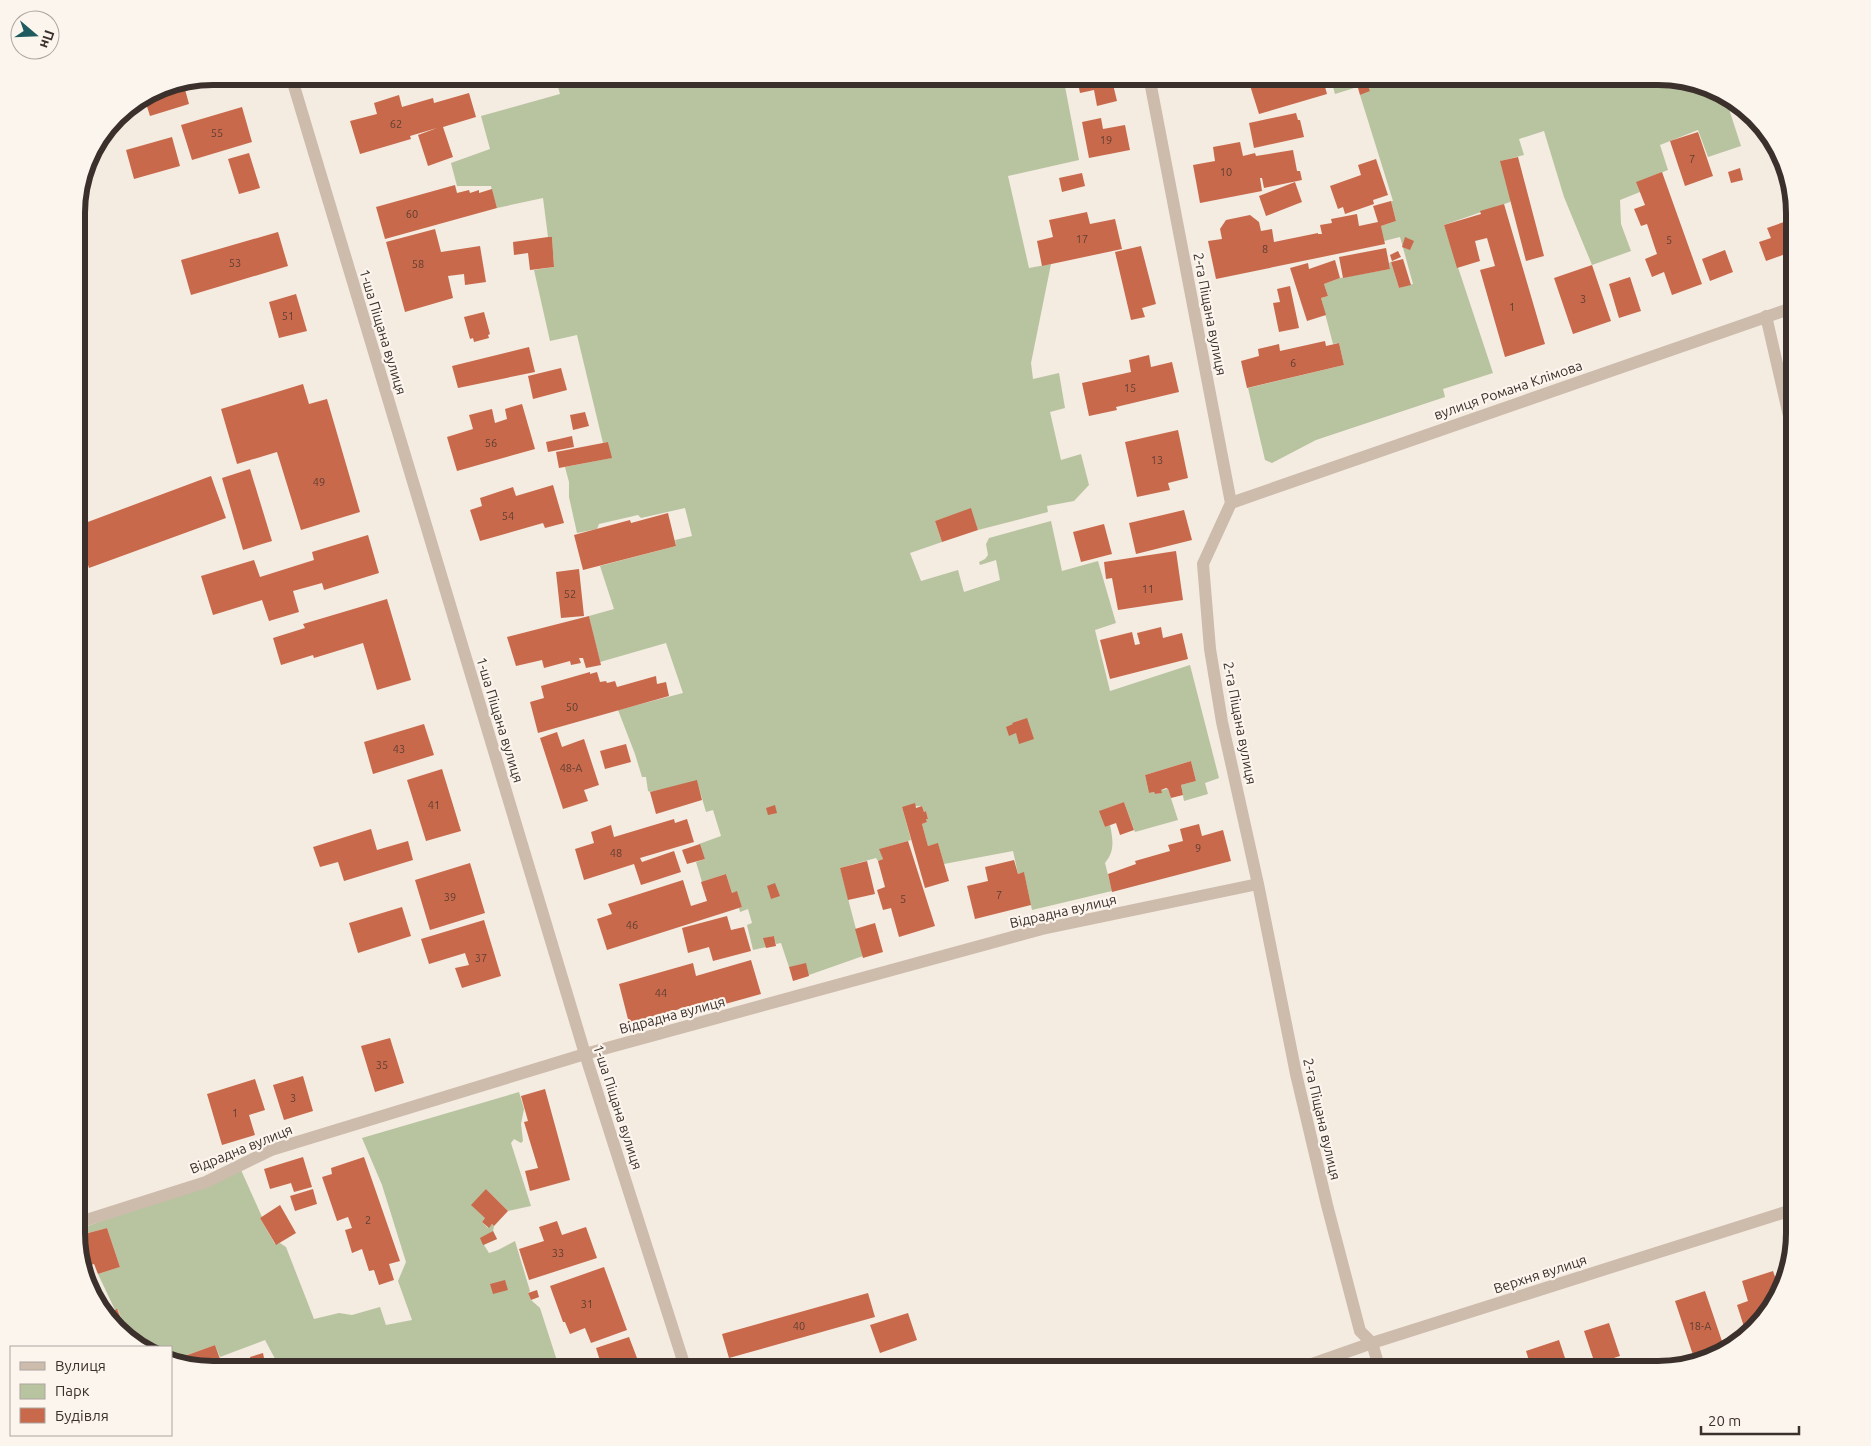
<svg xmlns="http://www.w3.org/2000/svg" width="1871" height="1446" font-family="Ubuntu,sans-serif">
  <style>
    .green { fill: #b8c4a0 }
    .building { fill: #c8694b }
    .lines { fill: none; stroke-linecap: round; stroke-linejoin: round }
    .minor { stroke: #cdbbac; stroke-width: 12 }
    .labels { text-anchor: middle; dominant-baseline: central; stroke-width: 4.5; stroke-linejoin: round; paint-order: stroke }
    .number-label { font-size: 11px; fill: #5e3e33 }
    .street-label { font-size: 14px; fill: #3b302b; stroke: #fbf5ee }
    .rim { fill: none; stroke: #3b302b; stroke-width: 6 }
  </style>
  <rect width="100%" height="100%" fill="#f4ebe1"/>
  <path class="green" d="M555,76H952L955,87L1006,76H1063L1079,160L1008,176L1029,268L1051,264L1031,363L1033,379L1059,373L1065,408L1050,412L1061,460L1081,454L1089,485L1074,501L1047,506L1048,512L978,530L971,509L935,521L942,542L910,553L921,581L958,570L964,592L1000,580L996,560L980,565L979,562L985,559L988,555L986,544L989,538L1051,521L1062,571L1098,561L1116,623L1095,630L1110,691L1190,665L1219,778L1205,783L1208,794L1184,801L1181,785L1196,781L1191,761L1145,775L1149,793L1154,792L1155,794L1161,793V790L1168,789L1178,820L1135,832L1124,802L1100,811L1105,827L1110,825C1113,840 1115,851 1105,863L1112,891L1032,910L1024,873L1018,874L1013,851L944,864L938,844L928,846L922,824L927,822L926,819H928L926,811L924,812L922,806L902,807L911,840L880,849L883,859L878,861L876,858L840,868L863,956L809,975L789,967L781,943L776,944L774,936L764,938L766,947L753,950L747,925L752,923L748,909L740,912L739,908L742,907L737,892L732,893L726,874L702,882L696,862L705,859L699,844L721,836L713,810L706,812L697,781L650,792L648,791L646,777H642L635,754L618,710L683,693L666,643L600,662L589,616L614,609L600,566L676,546L675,540L692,536L685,508L641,518L638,515L599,524L597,529L577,533L569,497V482L565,467L611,458L608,442L603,443L577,335L550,341L534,270L554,267L552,237H548L543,198L497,208L491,186H457L451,163L490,149L481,116L560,94Z
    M1330,76H1659L1702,84L1742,105L1729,109L1741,146L1708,157L1698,130L1660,145L1668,170L1637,182L1640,192L1620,200L1621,224L1631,251L1592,265L1564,197L1544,131L1519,139L1524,155L1501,161L1511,200L1510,202L1444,225L1493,373L1443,389L1445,397L1316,440L1272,463L1265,460L1248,388L1344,365L1339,343L1333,344L1321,298L1328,296L1324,284L1340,278L1390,269L1389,263L1391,262L1399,288L1413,284L1400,237L1384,241L1381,226L1396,221L1391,201H1393L1360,95L1369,91L1367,84L1335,94Z
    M519,1092L524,1109L521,1124L523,1141L521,1143L514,1139L511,1143L531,1206L508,1211L486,1189L485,1218L482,1222L488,1228L492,1224L494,1226L493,1231L497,1239L484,1245L489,1253L498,1250L515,1241L530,1291L528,1293L531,1300L540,1308L560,1370H281L265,1340L220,1357L215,1345L171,1361V1347H140L129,1341L130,1340L118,1310H115L98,1274L120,1267L107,1228L77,1236V1230L241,1170L262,1217L260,1218L275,1244L280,1243L286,1247L314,1319L339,1313L352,1315L380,1307L386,1325L412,1320L398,1281L406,1262L382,1185L362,1138Z"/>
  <path class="building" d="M1084,76H1111L1117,101L1097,106L1094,90L1080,93L1077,78Z
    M1247,76H1322L1327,94L1259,114Z
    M183,82L189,104L150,116L144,97L156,89Z
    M1367,84L1370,91L1360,95L1358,88Z
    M469,93L476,117L443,127L453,157L428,166L418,135L437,128L410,136L411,139L360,154L350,121L377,114L374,103L399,95L402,107L433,98L434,103Z
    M242,107L252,142L192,160L181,125Z
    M1296,113L1298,120H1300L1304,137L1254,148L1249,123Z
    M1101,118L1103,129L1125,125L1130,150L1089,158L1082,122Z
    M1698,132L1713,176L1685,186L1670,141Z
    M172,137L180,166L134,179L126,150Z
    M1240,142L1243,156L1255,153L1256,156L1293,150L1297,171H1300L1302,180L1264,188L1262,178H1260L1262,191L1200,203L1193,165L1215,161L1213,147Z
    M249,153L260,188L239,194L228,159Z
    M1518,157L1544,256L1526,261L1500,161Z
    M1376,159L1388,195L1373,200L1374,204L1345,214L1343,207L1338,209L1330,186L1361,175L1358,165Z
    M1740,168L1743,180L1731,183L1728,172Z
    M1662,172L1702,284L1672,295L1664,272L1652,277L1645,259L1657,254L1647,224L1641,226L1634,209L1645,205L1636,182Z
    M1082,173L1085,186L1062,192L1059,178Z
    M1295,182L1302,202L1266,216L1259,196Z
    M455,185L457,193L469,190L470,193L479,190V193L492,189L497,208L385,239L376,207Z
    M1391,201L1396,221L1381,226L1385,244L1216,279L1208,241L1222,239L1220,229L1226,220L1250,215L1259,222L1261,231L1272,229L1274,242L1318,233V234H1322L1320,225L1332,223L1331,219L1357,214L1359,226L1378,222L1373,206Z
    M1504,204L1545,344L1505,357L1480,270L1495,266L1487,238L1475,241L1480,261L1457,268L1444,225L1481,214L1480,211Z
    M1087,212L1090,224L1115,219L1122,249L1042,266L1037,241L1053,237L1049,220Z
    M1784,222L1794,251L1766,261L1759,242L1771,238L1767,228Z
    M435,229L441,252L480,246L486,282L465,285L464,274L448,276L453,298L405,312L386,242Z
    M278,232L288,266L191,295L181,260Z
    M548,237H552L554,267L530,270L528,253L514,255L513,242Z
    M1405,237L1414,241L1410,250L1402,247Z
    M1141,246L1156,304L1142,308L1145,317L1131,320L1115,252Z
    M1386,248L1390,269L1343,278L1339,257Z
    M1725,250L1733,272L1710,281L1702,259Z
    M1398,251L1401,257L1392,261L1390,255Z
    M1403,259L1411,285L1399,288L1391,262Z
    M1335,260L1340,278L1324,284L1328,296L1321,298L1326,315L1307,321L1290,268L1308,263L1309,269Z
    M1592,265L1611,321L1573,334L1554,278Z
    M1630,277L1641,311L1619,318L1609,284Z
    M1290,286L1299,328L1279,332L1273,303L1280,302L1277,289Z
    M296,294L307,331L279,338L269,302Z
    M484,312L490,334L488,335L489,338L474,342L473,338L470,339L464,317Z
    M1325,341L1326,346L1339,343L1344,365L1247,388L1241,361L1259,356L1258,349L1279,344L1280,351Z
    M529,347L535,372L458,388L452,366Z
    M1149,355L1151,367L1172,362L1179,392L1116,407L1117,410L1089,416L1082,383L1131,372L1129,360Z
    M561,368L567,390L533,399L528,376Z
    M303,384L309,404L327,399L360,512L301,530L277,452L237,464L221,409Z
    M522,404L535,449L457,471L447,437L473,429L469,415L492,409L495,423L507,419L505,409Z
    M585,412L589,426L573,430L570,415Z
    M1178,430L1188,478L1168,483L1170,490L1137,497L1125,442Z
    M572,436L574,447L548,452L546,442Z
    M608,442L612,458L559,468L556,452Z
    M250,469L272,541L243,550L222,478Z
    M211,476L226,518L89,568L77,532V526Z
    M553,485L564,523L545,528L543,523L480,541L470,510L482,506L480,498L513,487L516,496Z
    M971,508L978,530L942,542L935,521Z
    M1184,510L1192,540L1136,554L1129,523Z
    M668,513L676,546L583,570L574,535L630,520L631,523Z
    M1104,524L1112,554L1081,562L1073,532Z
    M368,535L379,573L324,590L322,583L293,591L299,612L269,621L262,600L213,615L201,576L254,560L260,577L314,560L312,552Z
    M1176,551L1183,600L1118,610L1112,578L1106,579L1104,562Z
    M579,569L584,616L561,618L556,572Z
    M387,599L411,680L377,690L363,643L314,658L313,655L281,665L273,638L305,628L303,624Z
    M589,616L601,665L586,668L583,658H579L581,663L571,665L570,661L544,668L542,660L516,666L507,637Z
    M1161,627L1163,638L1182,633L1188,659L1110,679L1100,640L1132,632L1135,645L1140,644L1137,633Z
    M590,672V674L597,672L600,682L606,681L607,683L615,681L617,687L656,676L657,684L666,682L669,696L538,733L530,702L544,698L541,686Z
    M1027,718L1034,739L1019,744L1016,733L1009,736L1006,727L1013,724L1012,723Z
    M424,724L434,755L373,774L364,742Z
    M557,732L562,747L584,739L599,785L584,790L588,801L563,809L540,738Z
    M626,744L631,762L605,769L600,751Z
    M1191,761L1196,781L1181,785L1183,795L1171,798L1168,789L1166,788L1161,790L1162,793L1155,794L1154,792L1149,793L1145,775Z
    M442,769L461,831L426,841L407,780Z
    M697,780L702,800L656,814L650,792Z
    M1124,802L1134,830L1120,835L1116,823L1105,827L1099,811Z
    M915,803L916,808L922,806L924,812L926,811L928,819H926L927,822L922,824L928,846L938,843L949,881L925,888L902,807Z
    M775,805L777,813L768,815L766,808Z
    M674,819L675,823L687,819L694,842L640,858L642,862L674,851L681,872L641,885L634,864L584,880L575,849L594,843L591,832L611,825L614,837Z
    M1199,824L1202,836L1223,830L1231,861L1112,892L1108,874L1136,864L1135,861L1170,851L1168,845L1183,841L1180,829Z
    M371,829L377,850L408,841L413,860L344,881L338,862L320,867L313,847Z
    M908,841L935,926L899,937L891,908L883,910L877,890L885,887L878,861L883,859L879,849Z
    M700,844L705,859L687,864L682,850Z
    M1014,860L1018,874L1024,872L1031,905L975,919L967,886L988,881L985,867Z
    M867,861L875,894L848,900L840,868Z
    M470,863L485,913L430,930L415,880Z
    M726,874L732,893L737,891L742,907L607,950L597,919L612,914L608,904L683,880L691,906L707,901L701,882Z
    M775,883L780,896L771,899L767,886Z
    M402,907L411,936L358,953L349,923Z
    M727,916L731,930L744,927L751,951L713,961L709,947L688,953L682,928Z
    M484,920L501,976L462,988L455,968L469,965L465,953L429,964L421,939Z
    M875,923L883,952L863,958L855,929Z
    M774,936L776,946L766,948L763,938Z
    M751,960L761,994L700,1011L698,1004L629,1023L619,984L693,963L696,976Z
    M806,963L809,976L793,981L789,967Z
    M390,1038L404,1083L375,1092L361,1046Z
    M77,1072L88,1111L77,1114Z
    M303,1076L313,1111L284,1120L273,1085Z
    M255,1079L265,1110L249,1115L255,1135L222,1145L207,1094Z
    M545,1089L570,1180L530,1191L525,1171L538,1168L524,1122L528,1121L521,1096Z
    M303,1157L312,1187L294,1192L291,1183L270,1189L264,1169Z
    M364,1157L400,1261L389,1264L394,1280L379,1285L374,1270L369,1271L362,1249L352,1253L345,1230L352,1228L348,1217L337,1221L322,1177L332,1174L331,1168Z
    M313,1189L317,1204L295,1211L290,1196Z
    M486,1189L508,1211L494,1226L492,1224L489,1228L482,1222L485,1218L471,1205Z
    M280,1205L296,1233L276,1245L260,1218Z
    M557,1221L562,1235L586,1227L597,1258L529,1280L519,1249L544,1241L539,1227Z
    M107,1228L120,1267L98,1274L94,1264L83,1268L77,1236Z
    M493,1231L497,1239L483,1245L480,1238Z
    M604,1267L627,1330L591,1343L585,1328L570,1334L565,1322H563L550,1286Z
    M1773,1271L1780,1291L1766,1317L1746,1333L1737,1305L1748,1301L1742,1281Z
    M505,1280L508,1290L493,1294L490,1284Z
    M537,1290L539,1297L531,1300L528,1293Z
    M1705,1291L1725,1350L1718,1356L1695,1361L1675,1301Z
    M868,1293L875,1317L729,1358L722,1334Z
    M117,1309L131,1342L107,1314Z
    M908,1313L917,1340L880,1353L870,1325Z
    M1609,1323L1620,1356L1595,1364L1584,1331Z
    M629,1337L637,1358L603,1370L596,1348Z
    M1559,1340L1569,1370H1532L1526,1351Z
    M215,1345L224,1370H212L171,1363V1361Z
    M263,1353L265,1363L253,1367L250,1357Z"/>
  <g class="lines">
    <path class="minor" d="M291,76L585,1054L686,1370
      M1149,76L1231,503L1203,564L1210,649L1222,722L1258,884L1296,1074L1327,1205L1360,1331L1372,1343L1380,1370
      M1766,316L1795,442
      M1231,503L1795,307
      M77,1223L206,1182L271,1150L585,1054L1042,929L1258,884
      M1295,1370L1372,1343L1795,1209"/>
  </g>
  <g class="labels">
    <g class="number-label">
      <text x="396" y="124">62</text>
      <text x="217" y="133">55</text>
      <text x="1106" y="140">19</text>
      <text x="1692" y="159">7</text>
      <text x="1226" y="172">10</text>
      <text x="412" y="214">60</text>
      <text x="1082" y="239">17</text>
      <text x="1669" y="240">5</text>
      <text x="1265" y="249">8</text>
      <text x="235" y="263">53</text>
      <text x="418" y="264">58</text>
      <text x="1583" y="299">3</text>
      <text x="1512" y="307">1</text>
      <text x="288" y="316">51</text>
      <text x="1293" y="363">6</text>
      <text x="1130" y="388">15</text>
      <text x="491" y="443">56</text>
      <text x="1157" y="460">13</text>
      <text x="319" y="482">49</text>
      <text x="508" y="516">54</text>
      <text x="1148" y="589">11</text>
      <text x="570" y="594">52</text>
      <text x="572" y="707">50</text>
      <text x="399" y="749">43</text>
      <text x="571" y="768">48-А</text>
      <text x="434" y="805">41</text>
      <text x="1198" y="848">9</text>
      <text x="616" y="853">48</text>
      <text x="999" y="895">7</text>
      <text x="450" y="897">39</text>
      <text x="903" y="899">5</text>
      <text x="632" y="925">46</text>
      <text x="481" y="958">37</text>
      <text x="661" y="993">44</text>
      <text x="382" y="1065">35</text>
      <text x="293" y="1098">3</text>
      <text x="235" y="1113">1</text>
      <text x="368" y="1220">2</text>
      <text x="558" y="1253">33</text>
      <text x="587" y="1304">31</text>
      <text x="799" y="1326">40</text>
      <text x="1700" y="1326">18-А</text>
    </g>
    <g class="street-label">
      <text transform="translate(1210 314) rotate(79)">2-га Піщана вулиця</text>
      <text transform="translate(383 332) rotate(73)">1-ша Піщана вулиця</text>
      <text transform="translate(1508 390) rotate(-19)">вулиця Романа Клімова</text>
      <text transform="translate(500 720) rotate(73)">1-ша Піщана вулиця</text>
      <text transform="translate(1240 723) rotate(79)">2-га Піщана вулиця</text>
      <text transform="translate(1063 911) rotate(-13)">Відрадна вулиця</text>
      <text transform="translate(672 1015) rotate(-15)">Відрадна вулиця</text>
      <text transform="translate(618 1107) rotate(72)">1-ша Піщана вулиця</text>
      <text transform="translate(1322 1119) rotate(77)">2-га Піщана вулиця</text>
      <text transform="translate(241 1149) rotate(-22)">Відрадна вулиця</text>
      <text transform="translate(1540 1274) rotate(-18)">Верхня вулиця</text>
    </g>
  </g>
  <path d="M0 0H1871V1446H0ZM213 85H1658A128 128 0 0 1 1786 213V1233A128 128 0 0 1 1658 1361H213A128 128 0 0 1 85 1233V213A128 128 0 0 1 213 85Z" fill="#fbf5ee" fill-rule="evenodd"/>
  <path class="rim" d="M213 85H1658A128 128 0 0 1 1786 213V1233A128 128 0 0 1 1658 1361H213A128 128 0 0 1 85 1233V213A128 128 0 0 1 213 85Z"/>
  <rect x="10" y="1346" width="162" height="90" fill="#fbf5ee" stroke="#aea6a0"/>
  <rect x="20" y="1362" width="25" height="8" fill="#cdbbac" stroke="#aea6a0"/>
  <text x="55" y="1371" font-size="15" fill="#3b302b">Вулиця</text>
  <rect x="20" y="1384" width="25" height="15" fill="#b8c4a0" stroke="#aea6a0"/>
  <text x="55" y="1396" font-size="15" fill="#3b302b">Парк</text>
  <rect x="20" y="1408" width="25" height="15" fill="#c8694b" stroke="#aea6a0"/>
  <text x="55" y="1421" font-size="15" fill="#3b302b">Будівля</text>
  <g transform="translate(35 35) rotate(109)"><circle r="24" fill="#fbf5ee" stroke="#aea6a0"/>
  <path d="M0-4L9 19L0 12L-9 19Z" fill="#1f5a5e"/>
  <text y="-8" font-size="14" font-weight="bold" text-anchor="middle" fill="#3b302b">Пн</text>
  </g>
  <path d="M1701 1426v8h98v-8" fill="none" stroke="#3b302b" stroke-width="2.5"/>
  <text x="1708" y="1426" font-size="15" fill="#3b302b" stroke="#fbf5ee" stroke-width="4" paint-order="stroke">20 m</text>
</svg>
